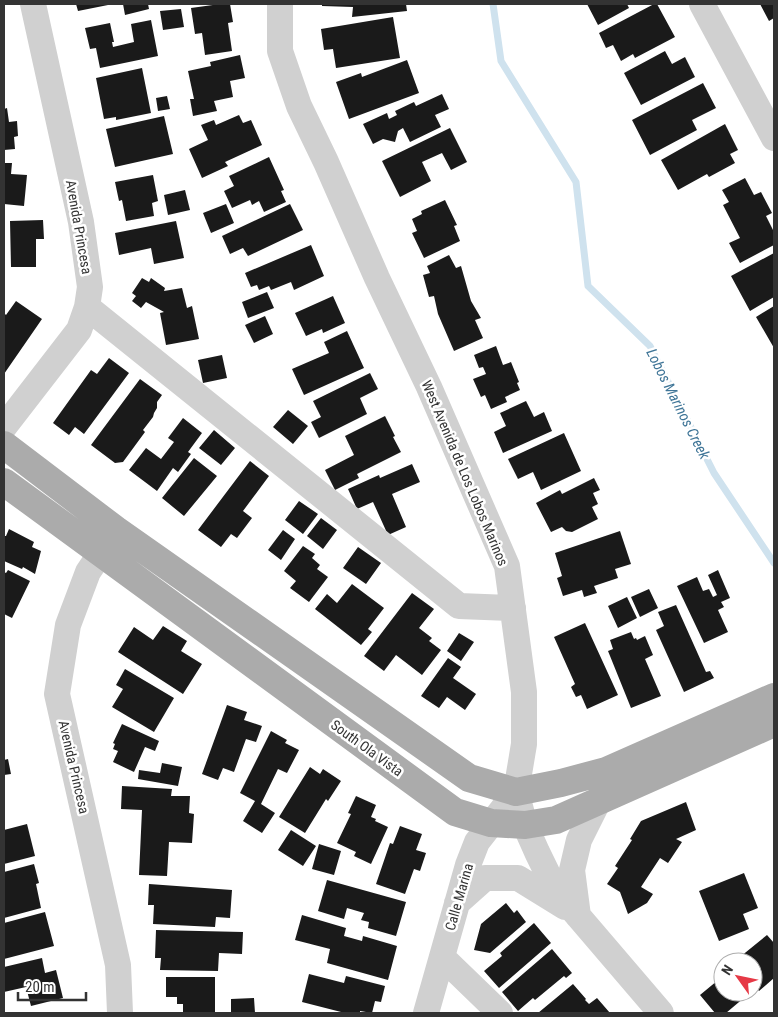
<svg xmlns="http://www.w3.org/2000/svg" width="778" height="1017" font-family="'Roboto Condensed',sans-serif">
  <style>
    .lines { fill: none; stroke-linecap: round; stroke-linejoin: round }
    .stream { stroke: #cfe2ee; stroke-width: 7 }
    .building { fill: #1a1a1a }
    .minor { stroke: #d0d0d0; stroke-width: 26 }
    .major { stroke: #ababab; stroke-width: 28 }
    .labels { text-anchor: middle; dominant-baseline: central; stroke-width: 5; stroke-linejoin: round; paint-order: stroke }
    .street-label { font-size: 14px; fill: #333; stroke: #fff }
    .water-label { font-size: 15px; font-style: italic; fill: #3f7597; stroke: #fff }
  </style>
  <rect width="100%" height="100%" fill="#fff"/>
  <g class="lines">
    <path class="stream" d="M493,4L501,61L576,182L588,286L650,346L714,473L774,563"/>
  </g>
  <path class="building" d="M76,4H108V5L78,11Z
    M123,4H148L149,9L125,15Z
    M220,4H230L233,22L228,23L232,51L205,55L202,33L195,34L191,8Z
    M322,4H406L407,11L352,17L353,7L322,6Z
    M587,4H627L629,8L598,25Z
    M654,4H657L675,37L635,58L633,54L621,61L613,45L606,48L599,33Z
    M760,4H774V18L769,21Z
    M181,9L184,27L163,30L160,11Z
    M393,17L400,58L336,68L333,49L324,50L321,29Z
    M151,20L158,56L100,68L96,48L90,49L85,28L110,23L114,42H112L113,47L134,42L131,24Z
    M665,51L672,64L685,57L695,77L641,105L624,73Z
    M240,55L245,78L230,81L233,97L214,101L217,111L193,116L190,99H194L188,71L211,66L210,62Z
    M407,60L419,93L349,119L336,82L361,73L362,77Z
    M142,68L151,113L116,120V117L104,119L96,78Z
    M703,83L716,108L692,120L697,130L650,155L632,120Z
    M442,94L449,109L435,115L441,127L410,142L403,128L398,131L395,142L383,139L373,144L363,124L387,113L389,119L397,115L395,111L414,102L416,106Z
    M167,96L170,109L158,111L156,98Z
    M7,108L9,122L17,121L18,136L14,137L15,149L4,150V109Z
    M239,115L243,123L251,120L262,145L225,162L228,166L202,178L189,149L208,140L201,125L214,120L216,125Z
    M164,116L173,154L115,167L106,129Z
    M725,124L738,150L730,154L735,163L709,177L707,174L678,190L661,160Z
    M450,128L467,162L451,170L442,153L422,162L431,181L400,197L382,161Z
    M269,157L284,190L281,191L286,202L264,212L259,201L252,205L250,200L232,208L224,191L234,186L229,176Z
    M4,163H12L11,174L27,175L24,206L4,204Z
    M153,175L158,201L152,203L154,216L126,221L122,200L119,201L115,182Z
    M745,178L754,195L761,192L772,213L766,216L774,232V245L740,263L729,243L740,238L723,205L729,202L722,190Z
    M185,190L190,210L168,215L164,195Z
    M445,200L457,225L454,226L460,241L424,258L412,233L417,231L412,219L422,214L421,211Z
    M226,204L234,223L211,233L203,213Z
    M290,204L303,230L248,256L243,248L230,254L222,236Z
    M43,220L44,239H36V267H11L10,221Z
    M176,221L184,258L154,264L151,248L119,255L115,233Z
    M311,245L324,276L294,290L291,282L271,290L269,286L259,290L257,285L251,287L245,273Z
    M774,253V297L750,311L731,276Z
    M449,255L456,268L461,266L471,301L481,318L475,320L483,338L454,351L438,314L434,296L429,297L423,275L430,273L427,266Z
    M142,278L149,282L151,278L165,288L164,291L182,288L187,308L192,306L199,339L166,345L160,313L164,312L146,302L141,308L132,301L136,296L132,293Z
    M267,292L274,308L248,318L242,302Z
    M333,296L345,323L323,333L322,329L306,336L295,313Z
    M16,301L42,319L4,374V313L6,315Z
    M774,306V348L756,317Z
    M265,316L273,334L254,343L245,325Z
    M347,331L364,368L304,395L292,369L329,353L324,342Z
    M496,346L503,365L511,362L519,382L517,383L520,390L505,397L507,402L491,409L485,395L481,397L473,379L486,374L483,367L479,368L474,355Z
    M222,355L227,378L203,383L198,360Z
    M109,358L129,373L84,434L75,427L69,435L53,423L91,370L97,374Z
    M370,373L378,389L360,398L367,414L319,438L311,422L321,417L313,401Z
    M140,379L162,395L157,402V408L154,413L153,417L143,430L145,432L123,462L115,463L91,445Z
    M526,401L534,417L544,412L552,431L503,453L494,432L506,426L500,413Z
    M288,410L308,426L293,444L273,427Z
    M385,416L395,436L393,437L401,452L357,474L359,478L335,490L325,470L354,455L345,436Z
    M183,418L202,433L188,452L191,454L178,472L173,468L157,491L129,470L146,448L161,459L174,442L168,438Z
    M214,430L235,448L221,465L199,448Z
    M564,433L581,471L541,490L533,472L518,479L508,459Z
    M194,458L217,476L184,516L162,498Z
    M250,461L269,476L243,511L252,518L237,538L231,534L221,547L198,530Z
    M412,464L420,482L392,494L406,527L388,535L373,502L357,509L348,489L379,475L380,478Z
    M594,478L600,490L593,493L598,504L592,507L598,519L572,532L566,531L562,527L551,532L536,503L560,490L562,494Z
    M299,501L318,514L303,534L285,520Z
    M321,518L337,530L323,549L307,536Z
    M9,529L34,542L32,547L41,551L35,574L23,567L22,569L4,561V536H6Z
    M283,530L295,539L281,560L268,550Z
    M620,531L631,564L615,569L618,578L594,586L597,593L584,597L582,590L563,596L557,578L562,576L555,553Z
    M303,546L315,554L312,558L320,565L317,569L328,577L309,602L290,588L296,581L284,571Z
    M358,547L381,563L366,584L343,568Z
    M8,570L30,581L12,618L4,614V572L6,573Z
    M718,570L730,598L721,602L724,607L718,610L728,632L704,643L677,586L697,577L703,591L709,589L713,597L717,595L708,575Z
    M352,584L384,608L368,629L372,632L361,645L315,609L327,594L337,603Z
    M649,589L658,608L640,617L631,597Z
    M412,593L434,609L419,628L432,638L429,641L441,650L422,675L396,655L384,671L364,656Z
    M627,597L637,618L618,628L608,606Z
    M676,605L706,672L710,671L714,678L684,692L656,630L664,626L658,612Z
    M585,623L618,695L587,709L581,695L576,697L571,687L575,684L554,637Z
    M163,626L187,641L181,651L202,664L183,694L118,652L134,627L153,640Z
    M631,632L634,639L636,638L637,640L645,636L653,655L645,659L661,696L631,708L608,651L613,649L610,640Z
    M459,633L474,642L461,661L447,651Z
    M448,658L461,667L453,678L476,694L465,710L447,697L439,708L421,696Z
    M125,669L174,698L154,732L112,707L123,689L116,685Z
    M227,705L247,712L244,720L262,726L256,742L246,739L234,772L223,768L218,780L202,774Z
    M122,724L159,741L155,751L145,747L134,772L113,762L118,751L113,749L115,744L113,743Z
    M271,731L287,740L285,743L299,750L287,773L278,769L261,804L275,813L262,833L243,821L255,801L240,793Z
    M8,759L11,774L4,775V760Z
    M162,763L182,767L178,786L138,779L139,770L160,773Z
    M310,767L320,774L323,769L341,781L328,801L326,799L305,833L279,817Z
    M122,786L172,789L171,796H190L189,813L194,814L192,843L169,842L167,876L139,875L142,810L121,809Z
    M356,796L376,805L371,817L376,819L375,821L388,827L371,864L354,856L356,852L337,843L351,814L348,813Z
    M686,802L696,830L676,839L682,842L668,863L660,858L641,887L653,894L647,903L628,914L620,892L607,884L618,868L615,866L632,840L630,839L641,821Z
    M27,824L35,856L4,864V830Z
    M400,826L422,834L416,850L426,853L420,871L414,869L405,894L376,884L390,843L393,844Z
    M291,830L316,846L303,866L278,850Z
    M319,844L341,851L334,875L312,869Z
    M34,864L39,883L36,884L41,908L4,918V872Z
    M744,873L758,908L743,914L749,929L719,941L699,891Z
    M327,880L406,902L396,936L368,928L369,922L361,920L364,913L347,908L344,919L318,911Z
    M149,884L232,890L230,918L216,917L215,927L153,924L154,905H148Z
    M506,903L514,913L517,910L526,922L490,953L474,950L481,924Z
    M45,912L54,946L4,959V923Z
    M302,915L346,928L344,936L362,941L363,936L397,946L388,980L327,963L330,949L295,940Z
    M534,923L551,943L499,988L484,971L502,956L500,953Z
    M156,930L243,932L242,954L219,953L218,971L160,970L161,958H155Z
    M767,935L774,943V978L759,991L753,984V962H735V961Z
    M552,949L572,973L566,978L564,976L535,1000L533,998L518,1011L502,992Z
    M42,958L45,973L56,970L63,998L31,1006L26,987L4,992V967Z
    M309,974L344,983L346,976L385,986L381,1002L375,1001L372,1013L360,1011V1013H345L302,1002Z
    M723,976V992H741L745,997L726,1013H715L700,995Z
    M166,977H215V1013H183V1004H177V997H166Z
    M573,984L586,999L585,1000L589,1004L597,998L610,1013H538Z
    M254,998L255,1013H231V999Z"/>
  <g class="lines">
    <path class="minor" d="M280,4V51L299,106L326,162L377,278L429,387L507,566L524,692V744L516,792L525,825L537,852L555,889L661,1013
      M702,4L774,138
      M87,307L459,606L513,608
      M4,427L79,330L87,307L90,287L81,222L33,4
      M113,535L88,572L68,625L57,694L118,965L120,1013
      M457,903L485,878H518L565,907
      M578,916L572,870L579,840L598,802
      M442,957L500,1013
      M426,1013L468,865L477,842L505,806"/>
    <path class="major" d="M4,445L116,530L469,778L516,792L561,783L606,771L774,697
      M4,482L455,812L491,823L525,825L556,820L774,723"/>
  </g>
  <g class="labels">
    <g class="street-label">
      <text transform="translate(79 227) rotate(80)">Avenida Princesa</text>
      <text transform="translate(465 473) rotate(67)">West Avenida de Los Lobos Marinos</text>
      <text transform="translate(367 748) rotate(36)">South Ola Vista</text>
      <text transform="translate(74 767) rotate(77)">Avenida Princesa</text>
      <text transform="translate(459 897) rotate(-74)">Calle Marina</text>
    </g>
    <g class="water-label">
      <text transform="translate(678 404) rotate(63)">Lobos Marinos Creek</text>
    </g>
  </g>
  <rect width="778" height="1017" fill="none" stroke="#333333" stroke-width="10"/>
  <g transform="translate(738 977) rotate(303)"><circle r="24" fill="#ffffff" stroke="#adadad"/>
  <path d="M0-4L9 19L0 12L-9 19Z" fill="#e63946"/>
  <text y="-8" font-size="14" font-weight="bold" text-anchor="middle" fill="#333333">N</text>
  </g>
  <path d="M18 992v8h68v-8" fill="none" stroke="#333333" stroke-width="2.5"/>
  <text x="25" y="992" font-size="15" fill="#333333" stroke="#ffffff" stroke-width="4" paint-order="stroke">20 m</text>
</svg>
